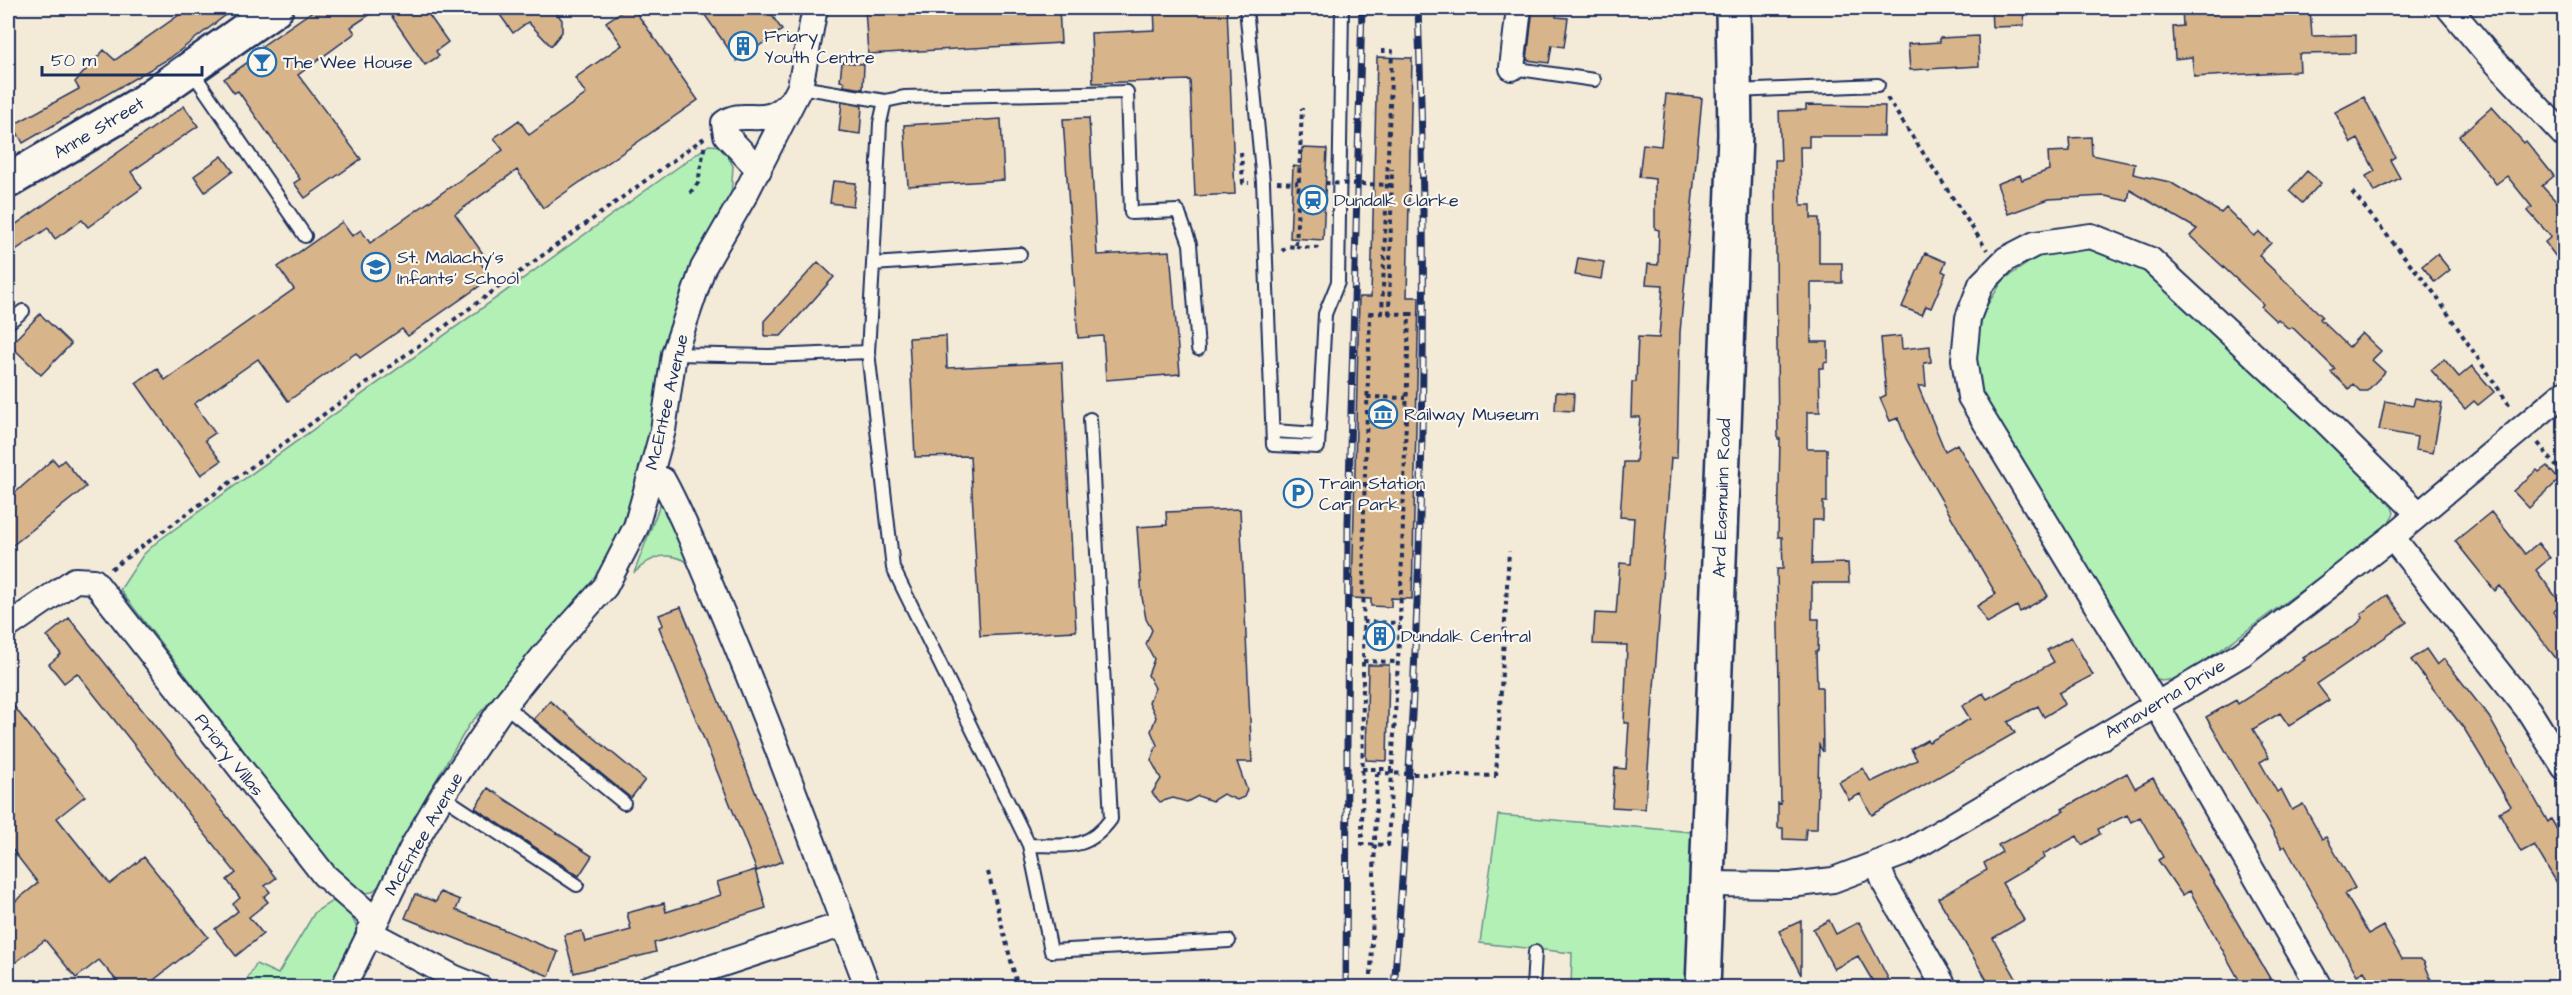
<svg xmlns="http://www.w3.org/2000/svg" width="2572" height="995" font-family="'Architects Daughter',sans-serif">
  <style>
    .green { fill: #b3f0b6; stroke: #67908a; stroke-width: 1.5 }
    .building { fill: #d8b48a; stroke: #1b2f5e; stroke-width: 1.5 }
    .lines { fill: none; stroke-linecap: round; stroke-linejoin: round }
    .lane-casing { stroke: #1b2f5e; stroke-width: 16 }
    .street-casing { stroke: #1b2f5e; stroke-width: 28 }
    .secondary-casing { stroke: #1b2f5e; stroke-width: 38 }
    .path { stroke: #1b2f5e; stroke-width: 4; stroke-dasharray: 4.5 4.5; stroke-linecap: butt }
    .lane { stroke: #fbf7ec; stroke-width: 12 }
    .street { stroke: #fbf7ec; stroke-width: 24 }
    .secondary { stroke: #fbf7ec; stroke-width: 33 }
    .rail-casing { stroke: #1b2f5e; stroke-width: 7 }
    .rail { stroke: #fbf7ec; stroke-width: 4.5; stroke-dasharray: 14; stroke-linecap: butt }
    .path-bridge { stroke: #1b2f5e; stroke-width: 4; stroke-dasharray: 4.5 4.5; stroke-linecap: butt }
    .labels { text-anchor: middle; dominant-baseline: central; stroke-width: 4.5; stroke-linejoin: round; paint-order: stroke }
    .poi-label { font-size: 18px; fill: #1b2f5e; stroke: #fbf7ec; text-anchor: start }
    .street-label { font-size: 18px; fill: #1b2f5e; stroke: #fbf7ec }
  </style>
  <rect width="100%" height="100%" fill="#f4ead8"/>
  <filter id="ink" filterUnits="userSpaceOnUse"><feTurbulence type="fractalNoise" baseFrequency=".0167" numOctaves="2"/><feDisplacementMap in="SourceGraphic" scale="12" xChannelSelector="R" yChannelSelector="G"/><feConvolveMatrix kernelMatrix="1 2 1 2 8 2 1 2 1" color-interpolation-filters="sRGB"/></filter>
  <g filter="url(#ink)">
    <path class="green" d="M709,145L722,146L733,166L731,197L661,373L647,446L623,523L596,579L569,614L469,725L423,802L380,885L372,892L358,894L346,884L120,590L143,555L158,541Z
      M2070,248L2112,252L2156,275L2387,493L2394,513L2385,529L2182,678L2161,681L2141,670L1982,396L1975,348L1984,310L2003,280L2037,257Z
      M661,502L691,564C668,550 652,555 634,573Z
      M1498,815L1692,832L1687,987H1571L1572,953L1480,943Z
      M332,901L347,908L359,931L332,987L242,988L256,964L278,974L315,912Z"/>
    <path class="building" d="M189,8H235L170,58L23,143L13,125L79,89L75,82L104,50L115,60Z
      M317,8H380L351,27L355,33L298,75L361,159L305,198L294,183L300,179L238,91L234,93L224,79L265,50L262,46Z
      M386,8H424L448,42L436,51L439,56L425,65Z
      M495,8H553L562,20V32L551,46L528,22L513,33Z
      M627,8H633L698,100L543,208L517,170L455,214L486,258L480,262L491,278L408,336L402,329L360,358L356,353L288,401L258,359L194,404L215,433L205,440L221,461L201,475L136,383L157,368L165,380L294,289L278,267L342,222L352,236L361,230L370,243L503,150L494,138L519,120L529,135L586,94L575,78L622,45L606,22Z
      M700,8H767L782,30L737,61Z
      M865,8H1059L1061,43L868,54Z
      M1154,8H1227L1235,194L1195,196L1190,80L1093,83L1091,33L1155,30Z
      M1533,8H1557L1556,17L1568,18L1564,47L1552,45L1549,63L1527,60Z
      M1991,8H2023L2024,26L1992,27Z
      M2182,8H2310L2312,36L2356,35V53L2299,54L2300,71L2194,77L2192,57L2175,59L2173,27L2183,26Z
      M1978,36L1979,66L1910,70L1908,44L1940,42V38Z
      M1377,57L1412,58L1407,297H1419L1412,599L1391,598V607L1371,606V599L1352,598L1359,297H1371Z
      M842,62L864,64L863,89L844,86V82L840,81Z
      M1666,94L1702,98L1680,332L1677,458H1671L1645,809L1612,807L1615,768L1626,769L1629,723H1624L1627,645L1593,644L1595,613L1616,614L1620,563L1631,564L1634,518L1620,517L1624,462H1636L1640,417H1631L1632,382H1636L1638,337L1659,338L1663,285L1646,284L1648,264L1658,265L1659,230L1655,229V179L1639,177L1643,144L1661,146Z
      M2364,97L2395,157L2390,160L2400,178L2374,192L2366,176L2375,171L2358,139L2351,143L2335,112Z
      M842,102L862,106L860,134L839,131Z
      M1806,105L1885,106L1884,136H1809V147H1800L1801,205H1811V218H1819V263H1842V283H1811V342H1828V362L1824,363V368H1819L1820,412H1807V449H1827V502H1823V520H1813L1812,564L1848,563L1849,583H1812V619H1819L1818,651H1816L1817,687H1822L1823,752L1819,745L1817,829H1806L1805,840L1783,839V828H1778V803L1781,804L1777,569H1783L1782,537H1778L1780,439H1778L1775,160H1781L1779,111L1806,110Z
      M184,106L198,126L131,172L142,188L88,227L82,220L55,239L48,228L8,255V230Z
      M2492,107L2524,143L2526,141L2554,176L2542,186L2565,211V269L2545,242L2551,237L2528,211L2532,207L2507,176L2496,184L2459,136Z
      M1089,118L1097,255L1170,251L1180,374L1106,380L1103,336L1078,338L1063,119Z
      M1001,119L1004,180L908,186L904,125Z
      M2091,137L2092,155L2135,164L2133,174L2170,182L2221,213L2226,208L2254,236L2259,232L2271,243L2259,255L2263,260L2322,316L2320,319L2349,347L2362,333L2381,351L2372,360L2385,372L2367,391H2360L2353,384L2349,389L2331,372L2335,369L2292,327L2289,329L2278,319L2276,321L2261,307L2263,304L2190,236L2197,229L2130,190L2128,201L2105,196L2049,199L2008,214L1997,184L2020,175L2022,180L2049,170L2048,152L2070,151L2069,138Z
      M1302,148L1327,149L1323,240L1290,238L1293,166L1301,167Z
      M222,156L233,171L205,192L194,176Z
      M2307,171L2321,183L2302,203L2289,191Z
      M833,181L856,183L853,206L830,203Z
      M1925,253L1946,262L1942,271L1946,273L1931,308L1926,306L1922,315L1902,307Z
      M2437,254L2450,270L2435,282L2422,266Z
      M1578,258L1604,262L1601,279L1575,275Z
      M818,262L834,277L781,336H764V321Z
      M40,314L71,344L41,375L10,345Z
      M946,336L947,368L1062,362L1076,631L980,636L970,456L915,457L909,338Z
      M1901,336L1902,349L1930,346L1931,362L1924,363L1926,386H1918L1945,451L1957,444L2048,596L2020,612L2017,606L1987,623L1977,606L1996,594L1906,439L1898,418L1890,421L1880,398L1886,395L1881,338Z
      M2444,359L2459,377L2472,366L2494,392L2478,405L2474,401L2465,409L2431,370Z
      M1556,392L1574,393L1573,411L1555,410Z
      M2415,398L2442,403L2433,453L2415,450L2417,437L2379,430L2385,401L2413,406Z
      M53,459L58,465L64,460L86,487L8,549V499Z
      M2547,466L2559,480L2529,508L2513,491L2537,470L2539,472Z
      M1240,509L1252,762H1237L1247,790L1244,797L1237,800L1223,794L1212,801L1198,796L1187,802L1173,798L1160,802L1152,793L1161,779L1151,760L1157,745L1151,731L1156,717L1149,702L1155,688L1148,675L1154,659L1146,644L1152,630L1146,619L1142,597L1137,527L1167,525L1166,512Z
      M2491,512L2525,554L2538,543L2550,558L2536,570L2562,605L2553,612L2565,627V670L2500,586L2495,591L2455,541Z
      M2387,595L2407,622L2317,684L2329,700L2289,726L2280,713L2253,729L2269,757L2260,762L2277,792L2281,789L2292,810L2303,804L2322,839L2326,837L2355,888L2345,894L2369,934L2383,926L2402,959H2420L2424,962L2434,987H2374L2364,971L2357,975L2285,846L2282,848L2206,717L2236,700L2238,704L2305,660L2303,658L2355,626L2363,618L2361,614Z
      M681,607L783,861L757,871L659,627L663,625L659,615Z
      M69,618L276,878L265,886L270,892L264,897L268,902L249,917L263,934L236,956L215,929L238,911L233,904L240,898L227,880L236,873L77,673L64,683L49,664L61,654L47,636Z
      M2071,637L2093,675L2059,693L2065,704L2044,717L2038,706L2008,722L2015,733L1872,815L1860,794L1849,800L1839,782L1863,768L1871,782L1917,760L1911,749L1927,740L1929,742L1970,719L1962,706L1983,693L1987,699L2054,662L2047,650Z
      M2426,649L2437,665L2444,659L2489,717L2548,822L2551,819L2565,843V896L2534,845L2521,852L2499,812L2511,806L2465,730L2411,660Z
      M1368,665H1389L1387,761L1366,760Z
      M8,699L85,796L57,818L110,884L144,857L208,937L145,987H122L99,960L76,978L45,940L8,968V907L38,883L8,844Z
      M550,701L645,780L631,798L534,719Z
      M2127,773L2135,788L2153,778L2275,987H2243L2190,891L2182,895L2158,860L2163,857L2140,817L2131,822L2127,815L2098,829L2100,834L2082,845L2077,836L2043,854L2045,858L2002,883L2024,920L1993,938L2021,987H1991L1938,898L1987,870L1984,863L2002,852L1998,845L2064,811L2062,809Z
      M488,788L592,856L579,876L475,808Z
      M755,870L766,908L654,943L656,952L574,973L564,935L582,931L585,942L631,930L627,913L664,903L666,912L721,895L717,882Z
      M440,892L460,900L456,910L558,952L549,976L405,918L415,894L436,902Z
      M1829,920L1836,934L1859,922L1892,986L1876,987L1858,956L1834,969L1813,929Z
      M1801,921V975L1779,931Z"/>
    <g class="lines">
      <g class="lane-casing">
        <path id="lane" d="M1246,8L1263,182L1273,445L1318,447L1325,314L1338,282L1342,8
          M1512,68L1594,80
          M191,70L305,236
          M800,87L885,101
          M1736,91L1878,85
          M1020,254L873,264L880,123L885,101L904,97L1127,92L1131,213L1178,211L1190,244L1198,349
          M873,264L868,352L893,568L1029,845C1066,845 1087,852 1111,819L1090,419
          M8,323L23,311
          M674,354L769,356L868,352
          M1273,431L1319,434
          M504,705L624,803
          M442,796L577,885
          M1029,845L1051,951L1229,941
          M1533,988L1535,952"/>
      </g>
      <g class="street-casing">
        <path id="street" d="M2449,8L2486,52L2564,135
          M1512,68L1519,8
          M759,170L726,135L724,123C745,107 765,131 791,101
          M650,476L663,480C685,520 701,563 719,605C773,731 819,860 868,988
          M2392,537L2529,711L2564,767
          M8,626L75,580L94,581L324,875L375,920
          M1877,863L1885,884L1945,988
          M1708,884L1790,885L1833,880L1907,852L2242,654L2392,537L2564,393
          M369,932L455,978L480,988
          M343,988L414,844L442,796L504,705L545,654L605,587L636,527L663,430L674,354L703,268L746,193L800,87L815,8
          M649,988L844,924
          M2320,988L2149,692L1970,397L1964,359L1968,318L1981,284L2006,259L2035,244L2091,236L2151,260L2325,421L2419,514"/>
      </g>
      <g class="secondary-casing">
        <path id="secondary" d="M8,181L140,104L276,8
          M1703,988L1735,134L1733,8"/>
      </g>
      <path class="path" d="M1381,51H1392L1382,314
        M1887,98L1987,250
        M1241,152L1243,183H1249
        M1277,182L1298,183
        M2352,192L2434,293L2512,409
        M690,193L698,183L705,143
        M1296,247L1323,248
        M1282,251L1288,246L1296,247L1302,108
        M1370,313L1409,314L1400,623L1388,845L1362,844L1364,506Z
        M1389,314L1392,169
        M1409,314H1416
        M1367,397L1406,398
        M2538,443L2564,476
        M1365,486L1404,487
        M111,569L704,138
        M1363,622L1400,623
        M1363,661L1398,662
        M1362,769H1392
        M1496,776L1509,551
        M988,872L1018,988
        M1371,975L1377,773"/>
      <use href="#lane" class="lane"/>
      <use href="#street" class="street"/>
      <use href="#secondary" class="secondary"/>
      <g class="rail-casing">
        <path id="rail" d="M1346,988L1348,523L1362,8
          M1394,988C1420,662 1431,334 1418,8"/>
      </g>
      <use href="#rail" class="rail"/>
      <path class="path-bridge" d="M1325,183L1392,185
        M1377,773L1496,776"/>
    </g>
  </g>
  <defs>
    <g id="building-ring" transform="scale(1.5)"><circle r="9.5" fill="#fbf7ec" stroke="#1f6fb2" stroke-width="1.5"/><path d="M-4-6H4V6H1V3H-1V6H-4ZM-2.5-4.3h1.7v1.8h-1.7ZM.8-4.3h1.7v1.8H.8ZM-2.5-1h1.7V.8h-1.7ZM.8-1h1.7V.8H.8Z" fill="#1f6fb2"/></g>
    <g id="bar-ring" transform="scale(1.5)"><circle r="9.5" fill="#fbf7ec" stroke="#1f6fb2" stroke-width="1.5"/><path d="M-6-5H6L.8 .8V4.5H3.5V6h-7V4.5H-.8V.8Z" fill="#1f6fb2"/></g>
    <g id="station-ring" transform="scale(1.5)"><circle r="9.5" fill="#fbf7ec" stroke="#1f6fb2" stroke-width="1.5"/><path d="M-3-6H3Q5-6 5-4V2Q5 4 3 4L4.5 6H3L1.5 4h-3L-3 6H-4.5L-3 4Q-5 4-5 2V-4Q-5-6-3-6ZM-3.5-4v3h7v-3ZM-3.5 1v1.5H-2V1ZM2 1v1.5H3.5V1Z" fill="#1f6fb2"/></g>
    <g id="school-ring" transform="scale(1.5)"><circle r="9.5" fill="#fbf7ec" stroke="#1f6fb2" stroke-width="1.5"/><path d="M0-5L7-2L0 1L-7-2ZM-4 1L0 2.5L4 1V4Q0 6-4 4Z" fill="#1f6fb2"/></g>
    <g id="museum-ring" transform="scale(1.5)"><circle r="9.5" fill="#fbf7ec" stroke="#1f6fb2" stroke-width="1.5"/><path d="M0-6L6-3V-2H-6V-3ZM-5-1h2V3h-2ZM-1-1h2V3h-2ZM3-1h2V3H3ZM-6 4H6V6H-6Z" fill="#1f6fb2"/></g>
    <g id="parking-ring" transform="scale(1.5)"><circle r="9.5" fill="#fbf7ec" stroke="#1f6fb2" stroke-width="1.5"/><path d="M-3.5-5.5H1a3.5 3.5 0 0 1 0 7H-1V5.5H-3.5ZM-1-3.4V-.6H.8a1.4 1.4 0 0 0 0-2.8Z" fill="#1f6fb2"/></g>
  </defs>
  <g fill-rule="evenodd">
    <use href="#building-ring" x="743" y="46"/>
    <use href="#bar-ring" x="262" y="62"/>
    <use href="#station-ring" x="1313" y="200"/>
    <use href="#school-ring" x="376" y="267"/>
    <use href="#museum-ring" x="1383" y="414"/>
    <use href="#parking-ring" x="1298" y="493"/>
    <use href="#building-ring" x="1380" y="636"/>
  </g>
  <g class="labels">
    <g class="poi-label">
      <text x="764" y="36">Friary<tspan x="764" dy="21">Youth Centre</tspan></text>
      <text x="283" y="62">The Wee House</text>
      <text x="1334" y="200">Dundalk Clarke</text>
      <text x="397" y="257">St. Malachy's<tspan x="397" dy="21">Infants' School</tspan></text>
      <text x="1404" y="414">Railway Museum</text>
      <text x="1319" y="483">Train Station<tspan x="1319" dy="21">Car Park</tspan></text>
      <text x="1401" y="636">Dundalk Central</text>
    </g>
    <g class="street-label">
      <text transform="translate(99 128) rotate(-31)">Anne Street</text>
      <text transform="translate(667 402) rotate(-77)">McEntee Avenue</text>
      <text transform="translate(1722 498) rotate(-88)">Ard Easmuinn Road</text>
      <text transform="translate(2165 699) rotate(-31)">Annaverna Drive</text>
      <text transform="translate(229 755) rotate(52)">Priory Villas</text>
      <text transform="translate(424 834) rotate(-60)">McEntee Avenue</text>
    </g>
  </g>
  <rect width="2572" height="995" fill="none" stroke="#fbf7ec" stroke-width="30"/>
  <rect x="15" y="15" width="2542" height="965" fill="none" stroke="#1b2f5e" stroke-width="2" filter="url(#ink)"/>
  <path d="M42 66v9h160v-9" fill="none" stroke="#1b2f5e" stroke-width="3"/>
  <text x="51" y="66" font-size="18" fill="#1b2f5e" stroke="#fbf7ec" stroke-width="4.5" paint-order="stroke">50 m</text>
</svg>
